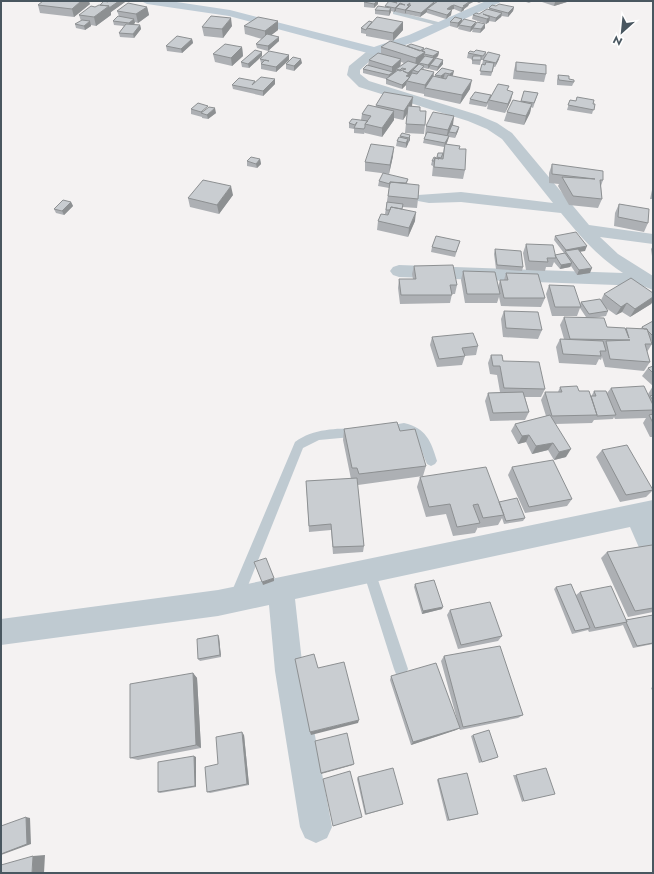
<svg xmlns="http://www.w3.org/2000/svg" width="654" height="874" font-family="Jost,sans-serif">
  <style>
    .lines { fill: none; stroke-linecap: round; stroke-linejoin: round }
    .lane { fill: #bfcad1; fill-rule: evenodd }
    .street { fill: #bfcad1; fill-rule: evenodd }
    .secondary { fill: #bfccd6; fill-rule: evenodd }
    .wall { fill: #adb0b4; fill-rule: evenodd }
    .shaded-wall { fill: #8d9092 }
    .building { fill: #c9cdd1; stroke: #8d9092 }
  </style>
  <rect width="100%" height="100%" fill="#f4f2f2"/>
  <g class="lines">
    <path class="lane" d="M395,11L446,24L447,25L444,27L393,14V12Z
      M404,423C426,428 431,441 437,461L435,464L431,466L427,464C421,452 419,430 400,432C394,432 388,435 381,433L380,430L381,427Z
      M358,428L362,430L363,433L362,436L319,440L303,448L241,603L236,604L231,603L229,598L295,442C314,428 336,429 358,428Z
      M369,565L373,567L375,571L408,669L406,674L401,676L396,674L394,669L363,571L365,567Z"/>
    <path class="street" d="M375,47L379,48L381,51L360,70V74L369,81L478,115L497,123L512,133L589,225L653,234V244L600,237L618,254L653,276V290L643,286L399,277L393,275L390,271L393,267L399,265L623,273C597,256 581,237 561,213L461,202L429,203L418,201L416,198L418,195L461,192L553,203L502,139L487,129L468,121L359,87L347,75L349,66L371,48Z
      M653,500V563L644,559L630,527L295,599L303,671L332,827L327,838L316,843L305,838L300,827L275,671L269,605L218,616L1,645V619L218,590Z"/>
    <path class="secondary" d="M141,1H170L230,10L374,47L409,35L486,1H501L499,3L417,41L375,55L229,16L147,4Z"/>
  </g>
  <path class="wall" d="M109,1H125V2L111,12V15L96,26L91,25V26L85,30L76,28L75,24L81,21L79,15Z
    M365,1H378V4L374,8L364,7V2Z
    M391,1H475L469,4L468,6L464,9V10L461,12L454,9L450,10L451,15L446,19L427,13V12L420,17L406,14V13L405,14L396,12V11L394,12L391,11L389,16L375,14V10L385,7V6Z
    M475,1H483L479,3Z
    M523,1H533L529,3Z
    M539,1H569H568L567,2L554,6Z
    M90,4L74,17L40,13L38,5Z
    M496,6L514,7L513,11L508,17L502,16L501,17L495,22L489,21V22L486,24L472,19L473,15L479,14L489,9V8Z
    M147,7L149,15L138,23L135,22V23L133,24L140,25L141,29L134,38L120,37L119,33L124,26L114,25L113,21L119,16L117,11Z
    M462,19V21L475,24H485V28L480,33L472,32L473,29L470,32L458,29L459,26L457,28L450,26V22Z
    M278,21V30L271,35L279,41L268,51L257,48L256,44L262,39L245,34L244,26Z
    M369,21L403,30L393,41L366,36V34L361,33V28Z
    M232,26L223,38L204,36L202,27Z
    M192,39L193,43L182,53L167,51L166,46Z
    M407,46L424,48V49L439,52L438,56L434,60L443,64L437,71L429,69L430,67L428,69L424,68L423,70L435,77V75L442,68L453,75L452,76L470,89L460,104L424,96V93V94L406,90V85L402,89L386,84V79L363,73V69L368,65L369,60L381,53V47ZM401,62L404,63L400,66Z
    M242,47L243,56L232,66L215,62L213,54Z
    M262,52V56L249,68L242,67L241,62Z
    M474,52H486V55L499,59L495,67H494L491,76L480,75L483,60H481L480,65L472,64V59L467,58L468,53Z
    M289,55V60L276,72L261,69V64L262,63H261L260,59Z
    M516,62L546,74L544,82L513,79L514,70Z
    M302,63L294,71L286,69V64Z
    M558,75L569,79L574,82L572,86L557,85V80Z
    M255,82L275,84L263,96L233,89L232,85Z
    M508,91L511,100L505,113L487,109L488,104L486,107L469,104L470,99L491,95Z
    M524,91L538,93L533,108L531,107L530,113L524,125L504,121L507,112L521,102Z
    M570,100L595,104L592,114L567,110Z
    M376,105L411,106L420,111L425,125L424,134L405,133L407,114L403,120L394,118V120L382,137L365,133V132L364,134L354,133V129L349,128V123L361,120L362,114L375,107Z
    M191,109L216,113L208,119L202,118V117L191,114Z
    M454,116L452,127H459L458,131L455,138L449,137L448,140L446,145L459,149L465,170L463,179L432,176L433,166L431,165L432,161L437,158L438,153H443L442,159L444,147L423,143L424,139L426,135H425L426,126Z
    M410,135V140L406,148L396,146L397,141L400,137V136Z
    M393,156L389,174L365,171V162Z
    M260,159L261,164L257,168L247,166V161Z
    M552,164L603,180L601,186L602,199L598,208L569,205L558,186L559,184L549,183V173Z
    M408,179L407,183L418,199L417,208L402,207V209L415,221L408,237L377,230L378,221L388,215L385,214L389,188L378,186L379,181Z
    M653,187V199H650L652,190Z
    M233,195L219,214L190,207L188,198Z
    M71,202L73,206L64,215L56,213L54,209Z
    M619,204L648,223L644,232L614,226L615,213Z
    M555,236L585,251H580L590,273L577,275L571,266L570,267L560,269L554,262L552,267H546L545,271L526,270L523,253L526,244L555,255L564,253L554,240Z
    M460,241L455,257L431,252L432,247Z
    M653,246V263L651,249Z
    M495,249L523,267L522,271L496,269L494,254Z
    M414,266L457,285L455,294H452L450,303L400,304L398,288L399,279H413L412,274Z
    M463,271L498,287L500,280H504L506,273L545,298L541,307L501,306L499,297L497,303H465L461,280Z
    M549,285L580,304L581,302L601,300L604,294L653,293V301L651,304L630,317L622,312L616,315L606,308L608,311L606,316L593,318L607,327L625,329L626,328L640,329L642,327L653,321V343L651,341L652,344L647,352L650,362L644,371L605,367L602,357L601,360L599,359L596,365L559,363L556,347L560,339H564L560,325L564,317H586L580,308L577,316H552L546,294Z
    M504,311L542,330L538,339L503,337L501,319Z
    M432,337L478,346L476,355L465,356L462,365L437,367L430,345Z
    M491,355L503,361L545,389L541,397H525L529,412L525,420L490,421L485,401L488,393L500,392L497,375L490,374L488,363Z
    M653,366V386L642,376L648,368Z
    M653,386V437H650L643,423L646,418L615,419L614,417L613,419L594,420L592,423L555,424L566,457L554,460L548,450L532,454L526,442L518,444L511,431L515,424L546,416L541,400L545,392H558L560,387L579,391L591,396H592V395L594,391L607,393L611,388L648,394Z
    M344,429L400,431L426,466L423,476L358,485L357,479L364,546L363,552L333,554L331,530L309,532L306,481L351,479L343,440Z
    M602,450L653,490L646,497L620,502L596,457Z
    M512,467L572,499L567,506L525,513L508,475Z
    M420,477L499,502L525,518L523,521L504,524L502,518L498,525L478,528V527L475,533L453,536L446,514L426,517L417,487Z
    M653,546V612L628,617L601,558L607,552Z
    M415,584L442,609L422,614L414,587Z
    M556,587L576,595L580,592L626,620L653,615V644L633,648L623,625L620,626L589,632L588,630L572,634L554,589Z
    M450,610L502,636L498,641L458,649L447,615Z
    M218,635L219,637L221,657L200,661L198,659Z
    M444,656L523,715L518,718L460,730L459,728L456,730L411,745L390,680L391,676L458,723L441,661Z
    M193,673L197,678L201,748L138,760L130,758Z
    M653,687V692L651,688Z
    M244,735L249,785L210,793L207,792L218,764Z
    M473,735L496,758L479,763L471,736Z
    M196,757V787L160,793L158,792Z
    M513,775H516L524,801L522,802Z
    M358,777L403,804L365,815L357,779Z
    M438,779L478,814L447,821L437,780Z"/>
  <path class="shaded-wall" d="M23,1H33L23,2Z
    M81,1H89L90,4L74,17L72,9Z
    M119,1H125V2L111,12V15L96,26L94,17L109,6Z
    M377,1H378V4L374,8V4Z
    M469,1H475L469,4L468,6L464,9V10L461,12L462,8L463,6L469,3Z
    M559,1H568L567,2L554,6L555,2Z
    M434,2V6L427,9V12L420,17L421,13Z
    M400,3L399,7L396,8V11L394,12L395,8Z
    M410,3L409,5V10H406V13L405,14V10L407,5Z
    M454,5V9L450,10L447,9L451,6Z
    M147,7L149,15L138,23L136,14Z
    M514,7L513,11L508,17V13Z
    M391,8V12L389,16V11Z
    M452,10L451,15L446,19L447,15Z
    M502,13L501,17L495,22L496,18Z
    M490,17L489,22L486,24L487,19Z
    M231,18L232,26L223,38L222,29Z
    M134,19L135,23L130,27L129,23Z
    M462,19V23L459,25V26L457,28L458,23Z
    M90,21L91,26L85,30L84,26Z
    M278,21V30L265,40V31Z
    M403,22V30L393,41V33Z
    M476,22L475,26L473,28V29L470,32L471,27Z
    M485,24V28L480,33L481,29Z
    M140,25L141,29L134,38L133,34Z
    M279,37V41L268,51V46Z
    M192,39L193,43L182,53L181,49Z
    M242,47L243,56L232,66L231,58Z
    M262,52V56L249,68L248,64Z
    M425,52L423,61L419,63V64L418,65L417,68L413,70L412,73L409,77L406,76L408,74V73L415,67L416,58Z
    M439,52L438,56L434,59V62L430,65V67L428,69V65L432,60L433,56Z
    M289,55V60L276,72V67Z
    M500,55L499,59L495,67L496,63Z
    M301,59L302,63L294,71V66Z
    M401,59L400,68L396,69V72L388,80L389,75L392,72V67Z
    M443,60V64L437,71L438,67Z
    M454,71L453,75L450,79V74Z
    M434,72L433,80L425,88L424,93V94L425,85Z
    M445,73L444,77L441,81V76Z
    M411,77L407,81L406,85L402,89V85Z
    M275,79V84L263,96V91Z
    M472,80L470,89L460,104L462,95Z
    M513,92L511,100L505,113L508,104Z
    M413,97L412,106L403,120L404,111Z
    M532,104L530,113L524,125L526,116Z
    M215,108L216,113L208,119L207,115Z
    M394,111V120L382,137V128Z
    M454,116L453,125L446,139L448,130Z
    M459,127L458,131L455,138L456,133Z
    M410,135V140L408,143L409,138Z
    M449,136L448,140L445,148V143Z
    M408,139V144L406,148V143Z
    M394,147L393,156L389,174L390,165Z
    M260,159L261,164L257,168L256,164Z
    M231,186L233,195L219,214L217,205Z
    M71,202L73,206L64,215L62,211Z
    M416,212L415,221L408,237L409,228Z
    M587,246L585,251L567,254L566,251V250Z
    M572,263L570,267L560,269L561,265Z
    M592,268L590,273L577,275L579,270Z
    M653,297V301L651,304L630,317L635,309Z
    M627,303L622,312L616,315L621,307Z
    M529,435L526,442L518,444L522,436Z
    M553,443L548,450L532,454L536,446Z
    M571,449L566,457L554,460L559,452Z
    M274,578V581L263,585L262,582Z
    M443,607L442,609L422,614L423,611Z
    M218,635L219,637L221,657L220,655Z
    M193,673L197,678L201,748L196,745Z
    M359,720L358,723L311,735L310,732Z
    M460,728L456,730L411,745L413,742Z
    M242,732L244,735L249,785L247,784Z
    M194,756L196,757V787L195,786Z
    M354,764L353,765L321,774V773Z
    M26,817L30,818L31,844L1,855V854Z
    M45,855L44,873H32L33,856Z"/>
  <path class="building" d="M43,1H81L72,9L38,5Z
    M104,1L108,2L109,1H119L109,8V6L100,5Z
    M365,1H377L374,4L364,2Z
    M389,1L397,3L393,1H431L434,2L421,13L406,10L411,5H409L410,3L407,5L409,6L405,10L396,8L400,4L405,5L400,3L395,8L385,6Z
    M438,1H465L469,2L463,6H465L462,8L454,5L451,6L447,9L452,10L447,15L427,9Z
    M128,3L147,7L136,14L117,11Z
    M499,4L514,7L508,13L489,8L492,5L496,6Z
    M99,5L109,6L94,17L79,15L91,6L95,7Z
    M378,6L391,8L389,11L375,10Z
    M487,9L502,13L496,18L483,14L490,17L487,19L473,15L476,13L479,14Z
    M118,16L134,19L129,23L113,21Z
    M211,16L231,18L222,29L202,27Z
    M258,17L278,21L265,31L244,26Z
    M377,17L403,22L393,33L367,28Z
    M455,17L462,19L458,23L450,22Z
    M464,19L476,22L471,27L459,25Z
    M82,20L90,21L84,26L75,24Z
    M369,21L372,22L367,28L366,30L361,28Z
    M477,22L485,24L481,29L473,28Z
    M126,24L140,25L133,34L119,33Z
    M267,34L279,37L268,46L256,44Z
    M177,36L192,39L181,49L166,46Z
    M390,41L425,52L416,58L381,47Z
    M225,44L242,47L231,58L213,54Z
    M411,44L424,48L420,51L407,46Z
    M426,48L439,52L433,56L424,54L425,52L422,51Z
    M255,50L262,52L248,64L241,62Z
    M476,50L486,52L483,56L468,53L470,51L474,52Z
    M269,51L289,55L276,67L261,64L265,60L269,61L260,59Z
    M488,52L500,55L496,63L483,60Z
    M378,53L401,59L392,67L369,60Z
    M425,56L434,58L428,65L419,63Z
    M473,56H481V60H472Z
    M293,57L301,59L294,66L286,64Z
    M436,58L443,60L438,67L430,65Z
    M408,61L418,64L408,73L403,71L409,74L406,76L410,77L402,85L386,79L398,70L400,71L406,69L402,68L400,70L396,69Z
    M486,62L494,63L492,72L480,71L482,64L485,65Z
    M516,62L546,65V74L516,71Z
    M419,64L424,66L418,72L413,70Z
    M367,65L393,72L389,75L363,69Z
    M442,68L454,71L450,74L445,73L441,76L435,75Z
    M421,69L434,72L425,85L407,81L412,73L417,74Z
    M448,75L472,80L462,95L425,88L433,76L446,79Z
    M558,75L569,76V79L574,80V82L559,80Z
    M261,77L275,79L263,91L232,85L239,78L255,81L252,85Z
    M498,84L509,86L507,90L513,92L508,104L489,100Z
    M524,91L538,93L534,103L521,101Z
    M384,92L413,97L404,111L376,105Z
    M475,92L491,95L487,103L470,99Z
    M577,97L594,100L593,104H595L594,110L568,105L570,100L576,101Z
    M513,100L532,104L526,116L507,112Z
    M198,103L208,106L201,112L191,109Z
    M368,105L394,111L382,128L365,124L371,116L362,114Z
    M408,106L420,107V111H426L425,125L406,124Z
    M209,107L215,108L207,115L201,113Z
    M433,112L454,116L448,130L426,126Z
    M352,119L368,121L365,124V127L364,129L354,128L357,122L355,125L349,123Z
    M452,125L459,127L456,133L449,132Z
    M427,132L449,136L445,143L424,139Z
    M402,133L410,135L409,138L400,136Z
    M399,137L408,139L406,143L397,141Z
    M371,144L394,147L390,165L365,162Z
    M445,144L460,146L459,149H466L465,170L434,167L435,158L443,159Z
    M438,153H443L441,158L437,157Z
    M251,157L260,159L256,164L247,161Z
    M434,157L439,159L435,158L434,161H432Z
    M552,164L603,171V180H600L602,199L573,196L562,177L595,179L552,174Z
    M383,173L408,179L406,183L390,182V184L379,181Z
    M203,180L231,186L217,205L188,198Z
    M390,182L419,185L418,199L388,196Z
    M63,200L71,202L62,211L54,209Z
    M387,202L403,204L402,209L391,207L390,210H386Z
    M619,204L649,209L648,223L618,217Z
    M391,207L416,212L409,228L378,221L381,214L388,215Z
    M576,232L587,246L566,250L555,236Z
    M436,236L460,241L456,252L432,247Z
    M526,244L553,245L556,258H547L548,262L529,261Z
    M495,249L521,251L523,267L497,265Z
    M578,249L592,268L579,270L565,251Z
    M565,253L572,263L561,265L556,257L555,255Z
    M453,265L457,285H450L452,295H401L399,279H416L414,266Z
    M463,271L495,272L500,294H467Z
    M506,273L538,274L545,298H504L500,280H508Z
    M631,278L653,293V297L635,309L627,303L621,307L604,294Z
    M549,285L574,286L581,307H555Z
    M600,299L608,311L589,314L581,302Z
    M504,311L538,312L542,330L506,328Z
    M564,317L604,318L607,327L625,328L629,338L626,328L647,329L652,344H645L650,362L610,359L606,341L630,340L570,339Z
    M653,321V336L648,331L647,329H644L642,327Z
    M473,333L478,346L462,348L465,356L439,359L432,337Z
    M560,339L603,341L606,351H600L601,356L563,354Z
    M491,355H502L503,361L539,362L545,389L504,388L500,366H493Z
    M653,366V373L648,368Z
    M577,386L579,391H589L597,415L552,416L545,392H562L560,387Z
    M644,386L653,405V410L621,411L611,388Z
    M594,391H606L616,415L597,416V415L591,396H596Z
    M523,392L529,412L493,413L488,393Z
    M653,395V400L650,396Z
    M653,414V423L649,415Z
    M550,415L571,449L559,452L553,443L536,446L529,435L522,436L515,424Z
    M397,422L400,431L415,429L426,466L359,474L357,468H352L344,429Z
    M627,445L653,490L626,495L602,450Z
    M553,460L572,499L529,507L512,467Z
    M486,467L504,515L483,518L478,504L473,505L480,523L457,527L450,504L429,507L420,477Z
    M357,478L364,546L333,547L331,524L309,526L306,481Z
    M517,498L525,518L506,521L499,502Z
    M652,545L653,546V608L635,611L607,552Z
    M266,558L274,578L262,582L254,562Z
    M434,580L443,607L423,611L415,584Z
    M571,584L590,628L575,631L556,587Z
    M611,586L627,622L595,628L580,592Z
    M490,602L502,636L461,645L450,610Z
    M653,615V643L637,646L626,622H627L626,620Z
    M218,635L220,655L198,659L197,639Z
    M500,646L523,715L463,727L444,656Z
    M314,654L318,668L344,662L359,720L310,732L295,659Z
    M436,663L460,728L413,742L391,676Z
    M193,673L196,745L130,758V684Z
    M489,730L498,757L482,762L473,735Z
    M242,732L247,784L207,792L205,767L218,764L216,737Z
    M347,733L354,764L321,773L315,741Z
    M194,756L195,786L158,792V762Z
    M393,768L403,804L366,814L358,777Z
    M546,768L555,794L524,801L516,775Z
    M350,771L362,817L333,826L323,779Z
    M467,773L478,814L449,820L438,779Z
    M26,817L27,844L1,854V826Z
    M33,856L32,873H1V865Z"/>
  <rect width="654" height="874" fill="none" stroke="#495760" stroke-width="4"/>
  <g transform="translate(622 32) rotate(207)" stroke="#ffffff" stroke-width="3" paint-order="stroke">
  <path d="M0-3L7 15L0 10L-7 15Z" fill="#495760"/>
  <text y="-6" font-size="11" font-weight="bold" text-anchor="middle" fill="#495760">N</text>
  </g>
</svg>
